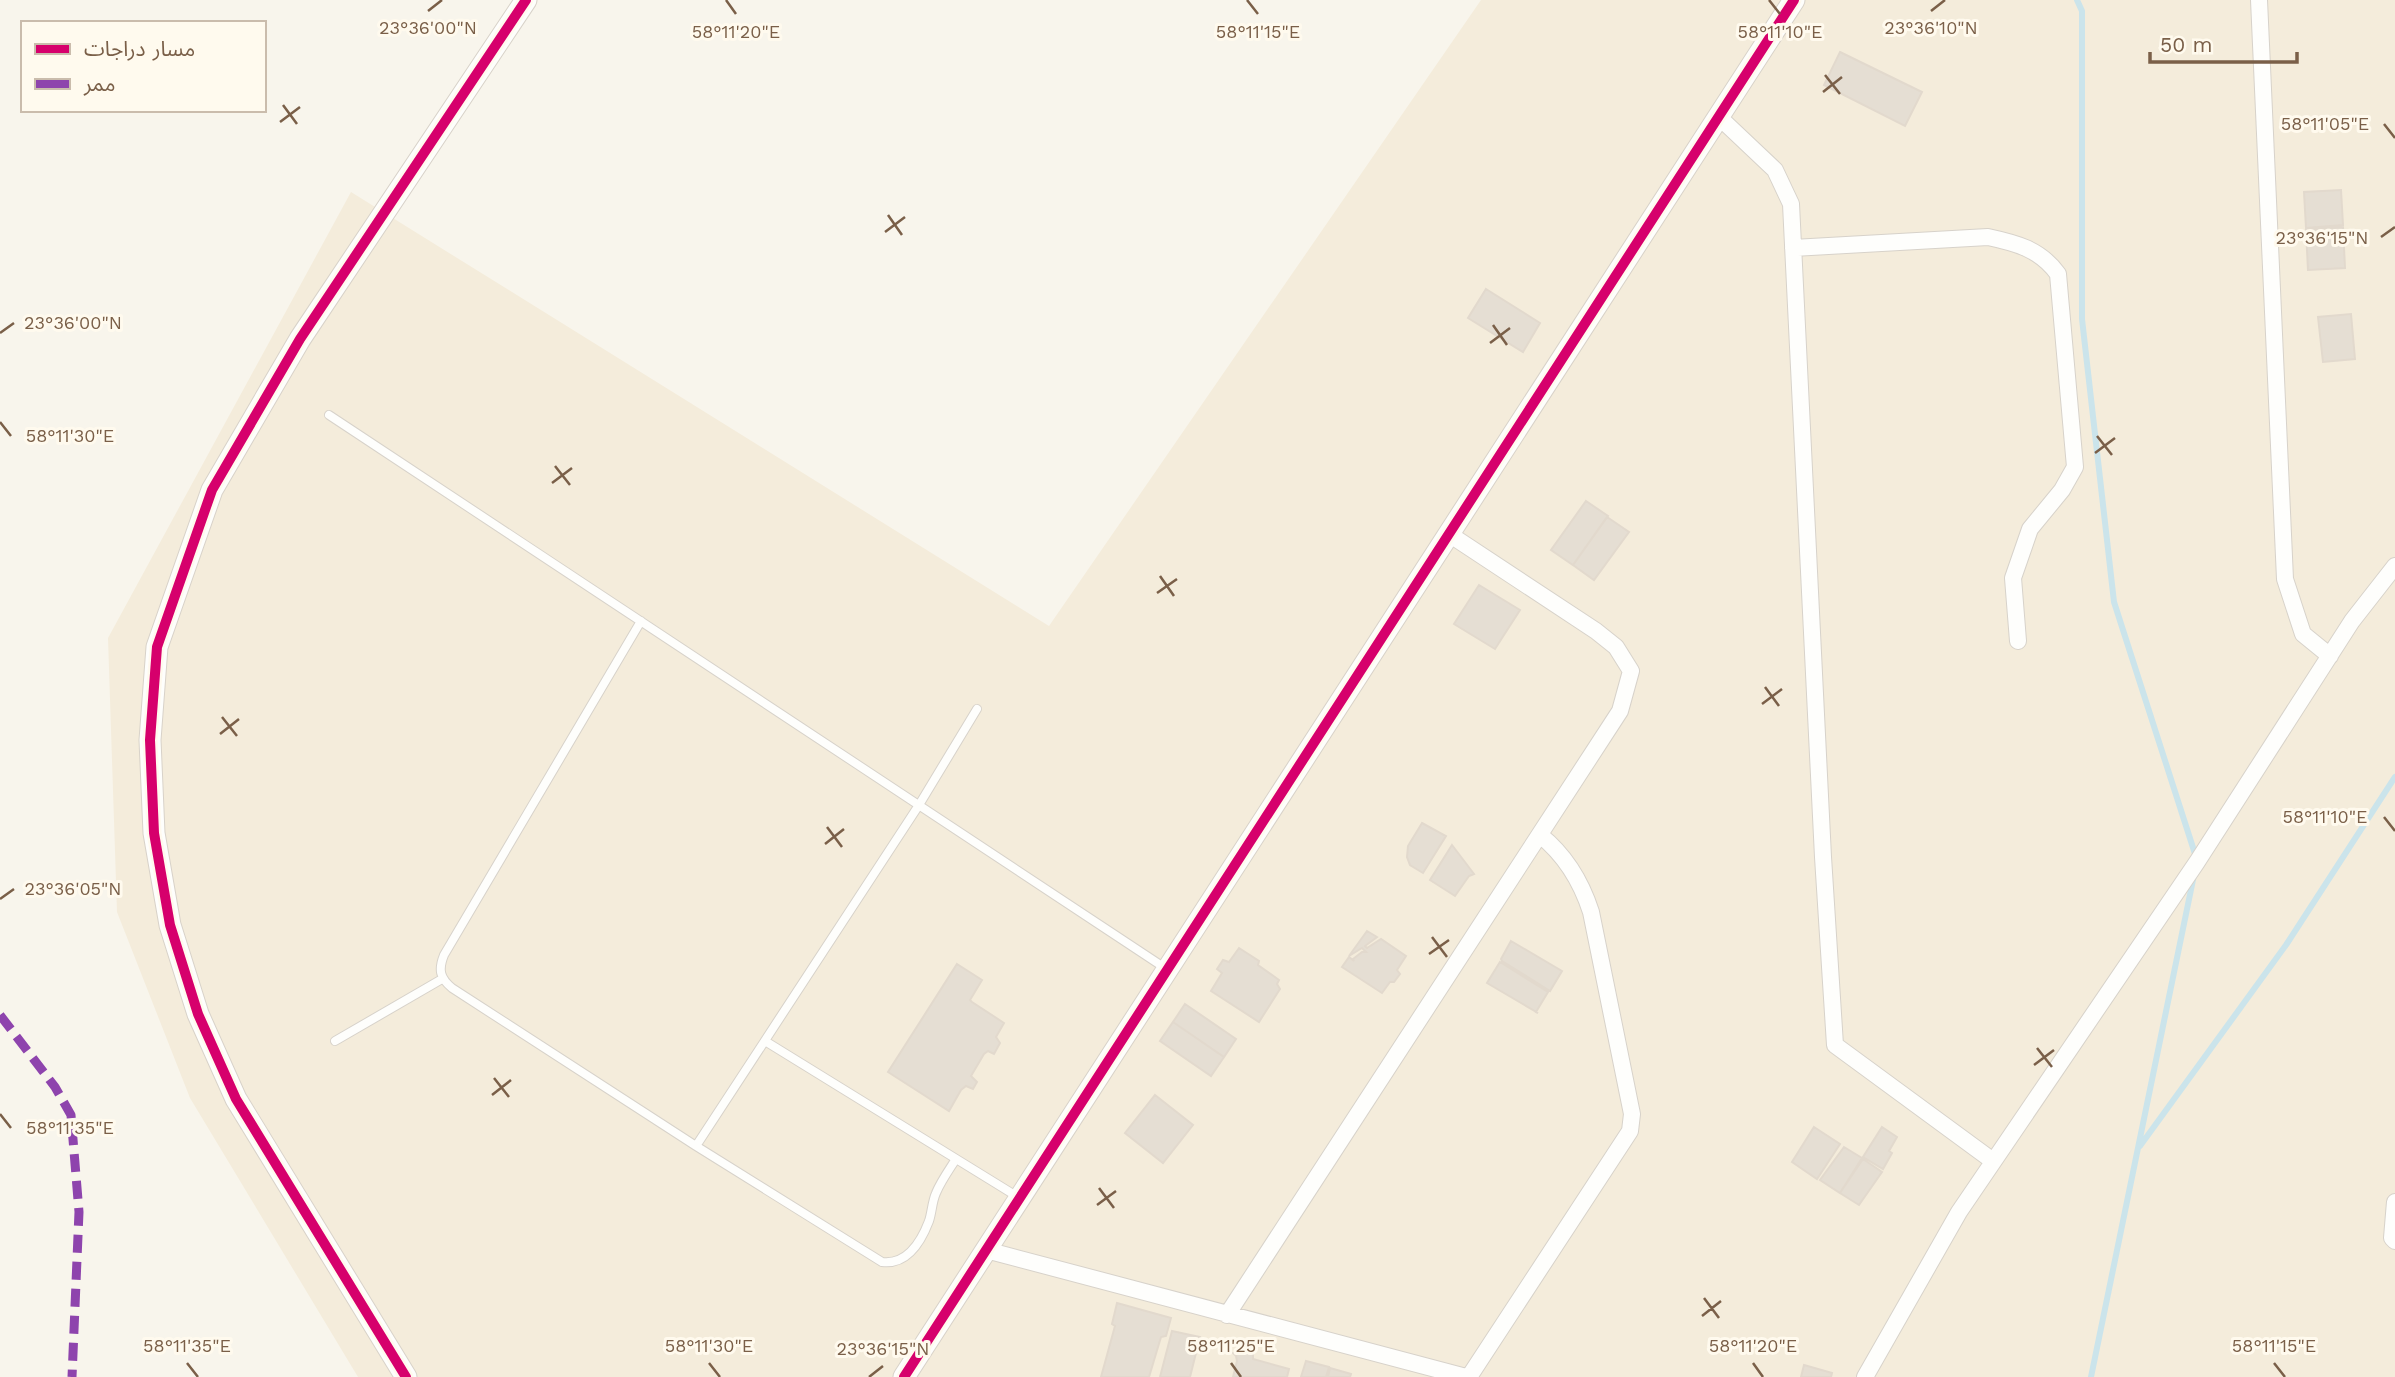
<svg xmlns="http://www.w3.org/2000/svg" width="2395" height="1377" font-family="'Work Sans','Noto Sans Arabic',sans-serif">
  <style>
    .residential { fill: #f4ecdb }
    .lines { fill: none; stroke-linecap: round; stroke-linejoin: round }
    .stream { stroke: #cbe4eb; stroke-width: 6 }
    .building { fill: #e5ded3; stroke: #e2d9cd; stroke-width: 2 }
    .lane-casing { stroke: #d7d2ca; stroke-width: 10 }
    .street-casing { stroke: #d7d2ca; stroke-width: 18 }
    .secondary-casing { stroke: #d8d2c9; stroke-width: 23 }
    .lane { stroke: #fefefc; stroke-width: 8 }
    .street { stroke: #fefefc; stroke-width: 16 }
    .secondary { stroke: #fefefc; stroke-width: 21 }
    .quiet { stroke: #8e44ad; stroke-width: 9; stroke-dasharray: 18 9; stroke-linecap: butt }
    .cycleway-casing { stroke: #fffaee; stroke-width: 15 }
    .cycleway { stroke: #d6006c; stroke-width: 10 }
    .ticks { fill: none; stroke: #7a5f48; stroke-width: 2.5 }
    .ticks-label { font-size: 18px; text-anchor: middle; fill: #7a5f48; stroke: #fffaee; stroke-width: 6; stroke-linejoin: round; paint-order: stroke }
  </style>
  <rect width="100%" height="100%" fill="#f8f5ec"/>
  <path class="residential" d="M1481,0H2395V1377H358L190,1098L117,912L108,638L351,192L1049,626Z"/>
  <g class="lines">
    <path class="stream" d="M2077,0L2082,11V319L2114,602L2196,857
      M2140,1146L2286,945L2395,777
      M2091,1377L2194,875"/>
  </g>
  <path class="building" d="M1840,52L1922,92L1905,126L1824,85Z
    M2341,190L2343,225L2306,228L2304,192Z
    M2343,227L2345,268L2308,270L2306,230Z
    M1486,289L1540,323L1523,352L1468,318Z
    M2351,314L2355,359L2323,362L2318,317Z
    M1586,501L1608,516L1573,565L1551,550Z
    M1607,517L1629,532L1594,580L1573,565Z
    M1479,585L1520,610L1495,649L1454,624Z
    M1422,823L1446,836L1423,873L1410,865L1407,857L1408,846Z
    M1452,845L1474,874L1469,876L1455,896L1430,880Z
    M1367,931L1377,937L1365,946L1367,948L1381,939L1406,956L1397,970L1400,974L1394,982H1390L1382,993L1342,967L1349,957L1354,961L1353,959L1362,952H1366L1362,948L1349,956Z
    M1511,941L1562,971L1550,991L1502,961L1501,959Z
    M1239,948L1259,961L1258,965L1279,980L1277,984L1280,989L1259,1022L1211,991L1222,973L1217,969L1223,960L1229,962Z
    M1500,962L1548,992L1536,1012L1538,1013L1487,983Z
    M957,964L982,980L970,1000L972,1002L1004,1023L996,1037L1000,1043L994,1054L988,1051L984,1054L971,1076L977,1082L973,1089L966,1086L961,1090L949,1111L888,1072Z
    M1185,1004L1236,1039L1224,1057L1173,1022Z
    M1173,1022L1224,1057L1211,1076L1160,1041Z
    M1155,1095L1193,1125L1163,1163L1125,1133Z
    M1814,1127L1840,1144L1817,1179L1792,1162Z
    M1882,1127L1897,1137L1889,1151L1892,1153L1883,1169L1863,1157Z
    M1844,1147L1862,1158L1840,1193L1820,1180Z
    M1863,1159L1882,1172L1859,1205L1840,1193Z
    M1117,1303L1171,1318L1166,1336L1161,1337L1149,1377H1101L1115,1326L1112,1324Z
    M1172,1331L1200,1337L1190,1377H1160Z
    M1243,1350L1253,1352V1359L1289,1369L1287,1377H1233L1237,1361L1236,1356L1233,1353H1240Z
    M1306,1361L1329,1367L1326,1377H1301Z
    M1804,1365L1832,1373L1831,1377H1801Z
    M1330,1368L1351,1374L1350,1377H1328Z"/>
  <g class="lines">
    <g class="lane-casing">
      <path id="lane" d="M329,415L1165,968
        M641,621L444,955C438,970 440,978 452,988L696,1146L882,1262C907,1265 921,1242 929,1221C932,1212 932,1202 936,1193C941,1181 949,1170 956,1159
        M335,1041L442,979
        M765,1041L1018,1197
        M696,1146L919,805L977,709"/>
    </g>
    <g class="street-casing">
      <path id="street" d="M2259,0L2285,579L2303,634L2330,656
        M1719,117L1775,170L1791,204L1823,857L1835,1045L1993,1161
        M1793,248L1988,237C2016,243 2040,249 2058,274L2075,467L2062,490L2030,529L2013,578L2018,641
        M2395,1202L2392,1238L2395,1241
        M986,1250L1466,1377
        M1227,1315L1620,711L1631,671L1616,647L1596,631L1449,534
        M1469,1377L1630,1131L1632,1114L1591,912C1581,881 1565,855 1540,835
        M1865,1377L1959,1212L2197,862L2352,621L2395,566"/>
    </g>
    <g class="secondary-casing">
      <path id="secondary" d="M406,1377L236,1099L198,1014L170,925L154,833L150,740L157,647L212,490L300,339L526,0
        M904,1377L1794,0"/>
    </g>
    <use href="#lane" class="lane"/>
    <use href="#street" class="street"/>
    <use href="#secondary" class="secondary"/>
    <path class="quiet" d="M0,1015L55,1087L71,1115L79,1212L72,1377"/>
    <g class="cycleway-casing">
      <path id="cycleway" d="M406,1377L236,1099L198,1014L170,925L154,833L150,740L157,647L212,490L300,339L526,0
        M904,1377L1794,0"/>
    </g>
    <use href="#cycleway" class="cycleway"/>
  </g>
  <path class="ticks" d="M726,0L736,14M1247,0L1258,14M1769,0L1780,14M428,11L442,0M1931,11L1945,0M1825,75L1840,94M1823,92L1842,77M283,105L297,124M280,122L300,107M2384,124L2395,138M888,215L902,235M885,232L905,217M2381,237L2395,227M1493,325L1507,345M0,333L14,323M1490,343L1510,328M0,422L11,436M2097,436L2112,455M2095,453L2115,438M555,466L570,485M552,483L572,468M1160,576L1174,596M1157,593L1177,579M1765,687L1779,706M1762,704L1782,689M222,717L237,736M220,734L239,719M2384,817L2395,831M827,827L842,847M825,844L844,829M0,899L14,889M1432,937L1447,957M1429,954L1449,940M2037,1048L2052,1067M2034,1065L2054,1050M494,1078L509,1097M492,1095L511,1080M0,1114L11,1128M1099,1188L1114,1208M1097,1205L1116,1191M1704,1298L1719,1318M1702,1316L1721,1301M187,1363L198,1377M709,1363L720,1377M1231,1363L1241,1377M1753,1363L1763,1377M2274,1363L2285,1377M869,1377L883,1366"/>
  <g class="ticks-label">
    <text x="428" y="34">23°36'00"N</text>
    <text x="1931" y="34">23°36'10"N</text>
    <text x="736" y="38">58°11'20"E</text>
    <text x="1780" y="38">58°11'10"E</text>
    <text x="1258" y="38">58°11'15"E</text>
    <text x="2325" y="130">58°11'05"E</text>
    <text x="2322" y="244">23°36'15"N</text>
    <text x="73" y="329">23°36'00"N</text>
    <text x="70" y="442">58°11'30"E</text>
    <text x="2325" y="823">58°11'10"E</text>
    <text x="73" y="895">23°36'05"N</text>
    <text x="70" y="1134">58°11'35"E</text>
    <text x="187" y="1352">58°11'35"E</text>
    <text x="709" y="1352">58°11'30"E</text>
    <text x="1231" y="1352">58°11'25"E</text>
    <text x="1753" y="1352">58°11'20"E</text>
    <text x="2274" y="1352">58°11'15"E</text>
    <text x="883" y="1355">23°36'15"N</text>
  </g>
  <rect x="21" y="21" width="245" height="91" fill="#fffaee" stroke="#cabcac" stroke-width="2"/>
  <rect x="35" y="44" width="35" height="10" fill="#d6006c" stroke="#cabcac" stroke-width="2"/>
  <text x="84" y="56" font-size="21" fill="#7a5f48">مسار دراجات</text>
  <rect x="35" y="79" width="35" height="10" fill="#8e44ad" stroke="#cabcac" stroke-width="2"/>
  <text x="84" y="91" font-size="21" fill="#7a5f48">ممر</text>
  <path d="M2150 52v10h147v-10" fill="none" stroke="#7a5f48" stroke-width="3.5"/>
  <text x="2160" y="52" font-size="21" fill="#7a5f48" stroke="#fffaee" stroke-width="5" paint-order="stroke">50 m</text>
</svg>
